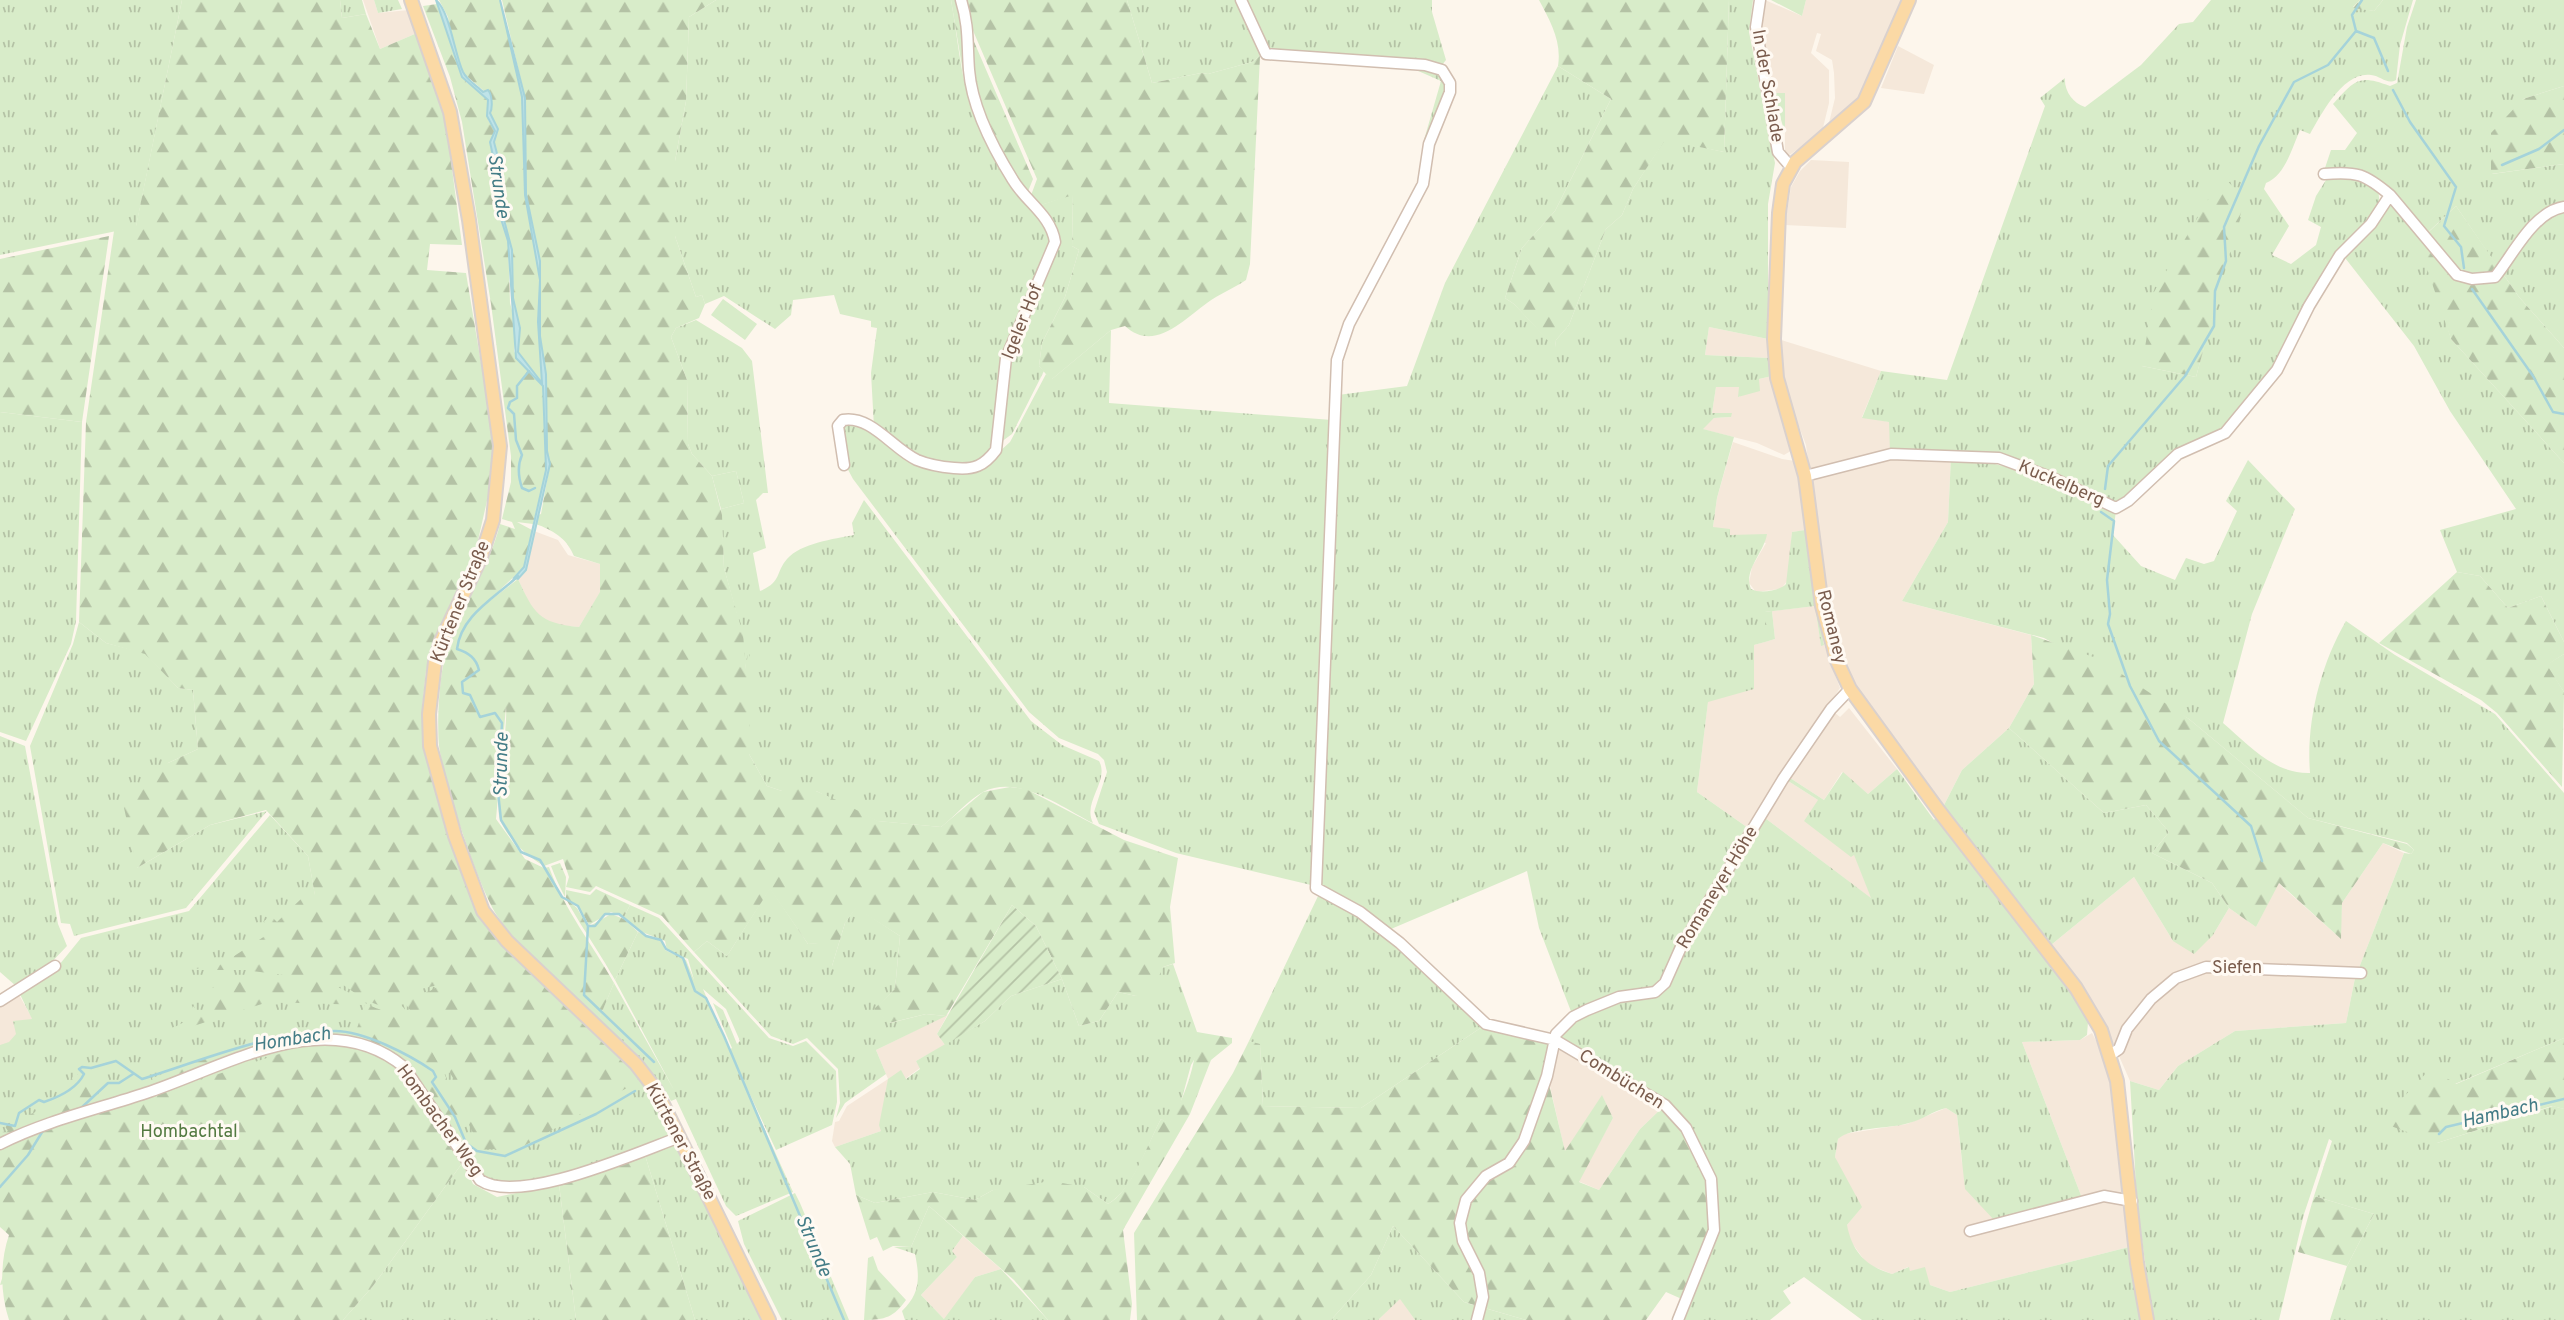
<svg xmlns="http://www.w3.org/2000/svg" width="2564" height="1320" font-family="Overpass,sans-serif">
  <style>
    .residential { fill: #f5e8da }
    .grass { fill: url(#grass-tufts); fill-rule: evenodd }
    .forest { fill: url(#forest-firs) }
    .garden { fill: url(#garden-furrows) }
    .pitch { fill: #d8ecc9 }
    .water { fill: #bfe3e8; stroke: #a5d3da; stroke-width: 2 }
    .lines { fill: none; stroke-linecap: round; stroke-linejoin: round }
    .stream { stroke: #a5d3da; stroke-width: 2.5 }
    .minor-casing { stroke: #d1beb0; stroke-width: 13 }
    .major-casing { stroke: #dad1cd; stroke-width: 16 }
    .minor { stroke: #fff; stroke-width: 10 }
    .major { stroke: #fbd9a5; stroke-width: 12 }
    .labels { text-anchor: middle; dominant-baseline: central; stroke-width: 6; stroke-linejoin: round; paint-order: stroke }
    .street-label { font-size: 18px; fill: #7a5c4d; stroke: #fffaf3 }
    .park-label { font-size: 18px; fill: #537a41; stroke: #fffaf3 }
    .water-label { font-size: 19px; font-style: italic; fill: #437c86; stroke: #fffaf3 }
  </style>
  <defs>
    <pattern id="grass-tufts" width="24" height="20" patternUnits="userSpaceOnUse" patternTransform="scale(1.75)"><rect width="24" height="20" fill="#d8ecc9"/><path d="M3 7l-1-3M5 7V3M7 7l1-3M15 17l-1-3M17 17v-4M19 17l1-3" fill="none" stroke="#b4c2a5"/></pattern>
    <pattern id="forest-firs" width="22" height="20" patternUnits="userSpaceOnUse" patternTransform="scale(1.75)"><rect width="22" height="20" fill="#d8ecc9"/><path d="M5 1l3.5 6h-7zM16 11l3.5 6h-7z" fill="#b4c2a5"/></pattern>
    <pattern id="garden-furrows" width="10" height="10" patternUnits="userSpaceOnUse" patternTransform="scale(1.75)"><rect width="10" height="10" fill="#d8ecc9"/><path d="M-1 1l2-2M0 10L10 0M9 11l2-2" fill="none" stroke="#b4c2a5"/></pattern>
  </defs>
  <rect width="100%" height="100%" fill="#fdf6ec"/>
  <path class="residential" d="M363,0H374L378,13L409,10L417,33L380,49Z
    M1765,0L1802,16L1806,0H1902L1864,93L1828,127L1835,98L1834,73L1832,60L1816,51L1821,34L1817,33L1811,53L1829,70V103L1822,132L1788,156L1785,155V93H1773L1760,31Z
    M1898,46L1934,65L1924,94L1881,88Z
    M1811,160L1849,162L1846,228L1785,225L1791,187L1800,171Z
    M1709,327L1768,339L1769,358L1705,355Z
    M1778,339L1881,371L1862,417L1890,422V455L1951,456L1948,522L1902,601L2031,635L2034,684L2009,728L1962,770L1941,811L1917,768L1875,718L1846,669L1827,602L1806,445L1787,395Z
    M1772,376L1792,449L1789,452L1784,455L1757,443L1702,429L1714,418L1731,417V413H1712L1716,387H1739V397L1759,379Z
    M1733,442L1782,459L1795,461L1807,525L1806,530L1792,532L1788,580L1781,589L1756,592L1749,583L1752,567L1766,543L1729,535L1713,527L1717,498Z
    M534,531L558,540L568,555L600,564V593L579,627L555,625L534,614L518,579L526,569Z
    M1815,606L1821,645H1824L1840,688L1797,752L1751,830L1697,792L1708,701L1754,645L1775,639L1772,611Z
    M1849,708L1897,769L1868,794L1842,772L1824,800L1787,776L1834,712L1840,717Z
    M1785,779L1818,800L1854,854L1872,899L1765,818Z
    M2383,843L2404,853L2355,978L2346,1023L2235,1031L2178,1066L2159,1090L2130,1081L2112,1040L2078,981L2051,945L2134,877L2173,941L2213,935L2229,908L2256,927L2278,883L2340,938L2342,903Z
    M18,993L33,1020L19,1040L0,1050V1004Z
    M948,1014L937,1034L945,1045L916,1061L920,1068L905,1079L881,1131L835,1147L832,1141L835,1122L839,1121L847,1106L888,1079L876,1050Z
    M2092,1033L2106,1060L2115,1093L2129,1247L1950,1292L1930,1285L1910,1271L1908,1267L1892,1274L1867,1264L1847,1236V1225L1858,1211L1835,1157L1838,1139L1844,1134L1907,1124L1946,1108L1957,1115L1962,1163L2082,1198L2022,1042L2080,1040Z
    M1554,1045L1664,1106L1640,1129L1599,1190L1578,1181L1613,1118L1602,1096L1565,1152L1547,1073Z
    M963,1236L1001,1269L975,1277L945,1320L921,1295L957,1257L952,1251Z
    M1400,1298L1415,1320H1378Z"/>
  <path class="grass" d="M0,0H182L136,227L0,255Z
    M340,0H362L366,14L342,18Z
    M374,0H398L402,9L378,13Z
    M716,0H951C959,43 961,96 984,135C1006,170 1034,200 1052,237L1008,345L993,445L988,458L971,467L917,458L874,427L871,373L877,328L871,327V321L840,314L834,295L793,300L791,315L775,329L724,296L705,304L702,295L696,297L675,236V161L686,101L689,17Z
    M1127,0H1241L1260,56L1252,62L1208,74L1201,73L1152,83Z
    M1244,0H1432V12L1446,60L1442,65L1379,56L1283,55L1268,49Z
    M1729,0H1753L1749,32L1775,163L1768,204V339L1709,327L1705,355L1769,358L1772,376L1759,379L1760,391L1738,397L1739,387H1716L1712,413H1732L1731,417L1714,418L1703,429L1734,437L1717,498L1713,527L1730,529V535L1767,534C1764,553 1743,570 1751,589C1760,594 1779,591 1786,584L1792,532L1805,530L1807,525L1810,567L1824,645L1821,646L1815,606L1765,612V642L1754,645V689L1708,702L1697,792L1751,830L1666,979L1656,987L1572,1014L1539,928L1527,871L1391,929L1320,884L1338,395L1407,386L1445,283L1558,66L1611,99L1555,211L1522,248L1505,298L1514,304L1555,347L1556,340L1569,325L1606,229L1622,215L1633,189L1665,139L1724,152Z
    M1771,0H1806L1802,16Z
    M2211,0H2360L2353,7L2374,11L2383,0H2413L2400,45L2396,80C2387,85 2381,76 2371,75C2343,71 2321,115 2310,134L2300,130C2292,148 2285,176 2266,183L2264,189L2289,226L2272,255L2291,264L2316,245L2321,227L2308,220L2316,196L2326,180L2350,173L2378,188L2380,207L2352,240L2277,370L2223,434L2176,453L2126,500L2114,506L1998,459L1890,453L1889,422L1862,418L1881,371L1947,380L2045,106L2040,98L2065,78C2064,91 2073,103 2085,107L2141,65L2179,24L2193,22ZM2219,290L2196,377L2142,366Z
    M2416,0H2564V86L2523,99L2492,174L2564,164V206L2555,207L2499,269L2456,206L2425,235L2383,186L2325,168L2331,150H2345L2357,133L2333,104C2355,80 2358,74 2390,86L2397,83L2407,27Z
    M1384,64L1423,66L1440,73L1447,86L1415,195L1424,140L1441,81L1416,70Z
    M1773,93H1785V133Z
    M1073,194L1072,246L1079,250L1065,297L1042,343L1039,366L1044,371L1012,434L997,445L1005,370L1055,251L1038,206Z
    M2392,205L2422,238L2451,339L2564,463V642L2541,596L2508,608L2480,576L2457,572L2440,530L2516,509L2450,411L2414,346L2342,254L2386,207Z
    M2564,208V348L2519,297L2501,271L2538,224Z
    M696,320L742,348L752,361L768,493H763L756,500L766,548L753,553L760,591C782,582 775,573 787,559C801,543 834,539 854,535L852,523L864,500L1031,721L1062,745L1099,761C1110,781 1082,802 1093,823C1061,807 1019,774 983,792C968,800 954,817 941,827L877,821L816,791H782L767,786L749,754L747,675L737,615L724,568L721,509L744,503L736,471L712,476L692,454L688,444L687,380L671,337L676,328Z
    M1111,330L1109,403L1332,420L1311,885L1176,853L1099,824L1094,812L1107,772L1104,760L1098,754L1059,738L1029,712L853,479L845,464L843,425L859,423L899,452L965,471L999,452L1010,442L1046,374L1052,379Z
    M0,412L82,422L76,621L71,644L26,741L0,732Z
    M1951,456C2015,464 2057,484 2116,510L2113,535L2141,566L2175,580L2186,558L2204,564L2214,561L2237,511L2226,501L2248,460L2295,509L2252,614L2223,723C2250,746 2274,774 2310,773C2306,722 2320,666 2346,621L2395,655L2495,714L2564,793V1038L2455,1084L2437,1143L2553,1106L2564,1109V1320H2330L2347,1266L2374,1214L2314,1196L2332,1141L2329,1139L2304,1214L2279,1320H2153L2137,1203L2130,1081L2159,1090L2178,1066L2235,1031L2346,1023L2355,978L2404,853L2411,854L2414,850L2407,843L2308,818L2189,719L2044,638L1902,601L1948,522Z
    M79,622L106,643L145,653L178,688L193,690L198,749L168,763L137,868L210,825L267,811L186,908L74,936L70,924L61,923L30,746L73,644Z
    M2564,654V692L2546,665Z
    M2009,728L2104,813L2146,805L2169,832L2152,853L2212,883L2229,908L2213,935L2194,954L2173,941L2134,877L2051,945L1941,811L1962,770Z
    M0,736L25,746L58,924L67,946L46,968L55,970L81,938L189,911L270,815L308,856L315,895L470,973L522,944L600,1016L614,983L674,1090L615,980L638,932L663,942L665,950L686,960L694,980L688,959L667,950L665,941L642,932L624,917L630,905L659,918L769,1038L793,1046L806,1041L836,1071L837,1102L832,1125L776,1150L729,1050L793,1192L736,1216L726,1206L676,1099L671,1101L666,1092L657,1103L672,1135C644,1152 528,1191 497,1184C480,1180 474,1165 465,1151L0,1285L18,1229L0,1218V1045L9,1042L16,1034L13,1021L32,1019L16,986L0,972ZM703,989L726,1009L740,1041L737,1044L723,1010L713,1003L732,1048L729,1050Z
    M1897,769L1934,820L1939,814L2072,989L2088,1022L2087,1035L2080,1040L2022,1042L2082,1198L1995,1221L1965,1189L1957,1115L1946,1108C1932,1111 1923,1120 1909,1123C1890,1129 1851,1127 1838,1139L1835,1157L1862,1207L1847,1225C1852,1251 1865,1266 1892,1274L1909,1267L1910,1271L1925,1267L1930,1285L1950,1292L2129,1247L2135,1261L2143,1320H1862L1804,1277L1783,1291L1791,1303L1770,1320H1680L1686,1301L1666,1104L1553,1042L1576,1019L1621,998L1662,990L1677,960L1765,818L1871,898L1854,855L1851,857L1804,821L1818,800L1785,779L1787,776L1824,800L1843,772L1868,794Z
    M770,888L808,944L828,942L832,966L845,923L856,907L900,936L895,989L875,1009L890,1023L926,1014L946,1016L876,1050L886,1074L845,1103L836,1118L840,1103L838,1069L807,1038L793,1044L771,1036L694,952L707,941L727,956Z
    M1319,894L1376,926L1485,1025L1361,1108L1263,1106L1260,1045L1249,1041Z
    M1173,964L1197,1032L1198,1053L1191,1065L1179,1109L1169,1124L1161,1119C1147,1145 1134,1189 1108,1204L1084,1187L993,1190L975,1200L933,1192L875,1203L856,1195L850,1164L835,1147L881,1131L879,1125L888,1079L901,1070L906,1079L920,1069L916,1061L985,1021L1011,996L1062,979L1079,1026L1099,1021L1118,992L1136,996L1163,967Z
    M678,1143L761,1320H695L645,1155Z
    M463,1162L473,1184L497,1197L559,1184L576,1320H343L373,1286Z
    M795,1193L800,1203L849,1320H782L744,1244L738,1221Z
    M929,1206L963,1236L952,1251L957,1257L921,1295L944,1319L975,1277L1001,1269L1048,1320H905L902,1311C920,1294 920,1278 915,1254L894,1247H911Z
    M1393,1226L1464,1302L1479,1307L1476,1320H1415L1400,1299L1378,1320H1331L1371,1275Z
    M1481,1307L1526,1320H1478Z"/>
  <path class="forest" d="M182,0H340L342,18L366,14L380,49L417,33L446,123L462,245L430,244L427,270L466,273L492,429L494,470L474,558L435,639L426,671L422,709L424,749L431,776L472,903L486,927L641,1080L522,1147L481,1150L463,1112L453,1078L428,1035L402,999L430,991L442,984L388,997L380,995V999L403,1007L418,1027L445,1075L462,1119L450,1129L404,1060L369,1045L308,1037L248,1048L154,1086L152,1078C216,1055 286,1019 354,1037L365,1005L268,1002L150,1040L188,1020L193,1006L202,1016L217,978C242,974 317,976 338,987C354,995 366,1006 382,1010L381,1006L365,1000L339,982L245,970H190L222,964L268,934L264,921L271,916L277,922L301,899L315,896L308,856L266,810L210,825L137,868L123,803L168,763L198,749L193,690L178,688L145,654L106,643L79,622L86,422L114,231L136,226Z
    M439,0H500L522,97L525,195L540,280L538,322L542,383L518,352L520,328L513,298L512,250L499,201L500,165L494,142L498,129L491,119V97L463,73L452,43L448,17Z
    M502,0H716L689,17L686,101L675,161V236L696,297L702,295L705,304L699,318L676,328L671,337L687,380L688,444L692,454L712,476L722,515L724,568L743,634L746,669L748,651L751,662L749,754L767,786L782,791L792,784L801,791H816L843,803L878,821L941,827L983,792L1010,787L1026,789L1124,840L1178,858L1170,907L1175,963L1163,967L1152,992L1136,996L1118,992L1099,1021L1079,1026L1062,979L1036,926L1012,905L946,1016L926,1014L889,1023L874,1009L895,989L900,936L856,908L845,923L832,966L823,967L827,943L808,944L770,889L727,956L707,941L694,952L662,916L596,886L590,892L566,887L569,877L563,859L544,866C527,856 508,839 500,820C494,804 508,731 506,707L496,819L525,859L544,868L549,867C564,909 592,944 614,983L599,1019C569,982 524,957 498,917C478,887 444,782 439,746C437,726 439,681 444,662C457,613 488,572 500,524L515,529L512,522L502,519L511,482V456L491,304L462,122L450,77L423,6L437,4L466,82L487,97L488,120L496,132L490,142L495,165L496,203L508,241L510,303L516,325L514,351L519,361L543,386L546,470L533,524L517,522L532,530L524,567L482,607L518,579C534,613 538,623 579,627L600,592V564L574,556C567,538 552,530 536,524L538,515L541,514L550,464L547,451L546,374L540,336V261L526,194L525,98Z
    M951,0H956L967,26L964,79Z
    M963,0H1127L1152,83L1201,73L1208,74L1252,62L1260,56L1250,264L1246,280C1234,288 1219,294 1207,303C1183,320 1154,353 1125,326L1111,330L1051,380L1039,366L1042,343L1065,297L1079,250L1072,246L1073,195L1038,206L1030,198L1037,179L971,26Z
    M1539,0H1729L1724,152L1665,140L1633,189L1622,215L1606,229L1569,325L1556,340L1555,348L1514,304L1505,298L1522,248L1555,211L1611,99L1558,66C1562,41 1550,21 1539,0Z
    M2360,0H2383L2374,11L2353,8Z
    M972,37L1033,179L1027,194C1007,175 974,104 971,76C969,64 972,50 972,37Z
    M2564,86V164L2491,174V133L2523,99Z
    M2222,176L2245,198L2196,377L2142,366L2154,292Z
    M2456,206L2519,297L2564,348V463L2451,339L2418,242Z
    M109,236L82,422L0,412V259Z
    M2457,572L2480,576L2508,608L2541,596L2564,642V654L2547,665L2564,692L2562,787L2497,713L2481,700L2379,643Z
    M1772,611L1775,639L1765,642V612Z
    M2031,635L2099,659L2189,719L2308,818L2407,844L2414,850L2411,854L2383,843L2342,903L2341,939L2279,883L2256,927L2229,908L2212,883L2152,853L2169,832L2146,805L2104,813L2009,728L2034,684Z
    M560,863L566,877L565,898L577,908L588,927L611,914L624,919L638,932L615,980C594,942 566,907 551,866Z
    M596,889L630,905L624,917L611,912L589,925L579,907L566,898V890L590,895Z
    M1485,1025L1552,1043L1545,1067L1565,1151L1602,1095L1613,1118L1579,1182L1599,1190L1640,1129L1664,1106L1685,1129L1710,1179L1712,1232L1684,1300L1666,1292L1646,1320H1526L1464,1302L1393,1226L1371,1275L1331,1320H1137L1134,1233L1233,1073L1249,1041L1260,1044L1263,1106L1361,1108Z
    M1197,1032L1232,1038V1043L1211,1060L1190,1114L1123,1230L1132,1304L1130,1320H1048L1014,1280L929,1206L911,1247L893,1246L883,1251L877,1237L870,1240L856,1195L875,1203L933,1192L975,1200L993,1190L1051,1181L1084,1187L1108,1204C1131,1192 1148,1143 1161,1119L1169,1123C1184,1102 1198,1058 1197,1032Z
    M2564,1038V1109L2552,1106L2437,1143L2380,1122L2431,1068L2456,1084Z
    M307,1045C326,1047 348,1047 367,1052C407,1062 441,1129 463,1162L373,1286L343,1320H9C0,1293 0,1261 9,1235L0,1227V1149L7,1143Z
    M76,1073L105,1101L0,1139V1129L5,1133L8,1131L4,1125L60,1102L57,1085L67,1084Z
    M645,1155L695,1320H576L559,1184Z
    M2314,1196L2374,1214L2347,1266L2298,1252Z
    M873,1256L878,1270L906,1300C894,1317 885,1320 864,1320L868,1258Z"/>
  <path class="garden" d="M1012,905L1036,926L1062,979L1011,996L985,1021L945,1045L937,1034Z"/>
  <path class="pitch" d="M723,299L757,324L745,340L711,315Z
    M736,471L744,503L721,509L712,476Z"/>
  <path class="water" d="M436,0C450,12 454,52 463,72C467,80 477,86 483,92L488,90C492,94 493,108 490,113L498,129L494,142L500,165L499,201L512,250L513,298L520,328L518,352L542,383L538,322L540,280L525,195L522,97L500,0L525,98L526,194L540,261V336L546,374L547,451L550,464L526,570L518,579L514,578L524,567L546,470L543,386L516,358L508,241L496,203L495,165L490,142L495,131L487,116L488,100L462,77Z"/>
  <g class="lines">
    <path class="stream" d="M2356,31L2374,38L2388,71
      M2393,90L2410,122L2456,187L2444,226L2461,247L2464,268
      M2502,165L2539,149L2564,130
      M2472,289L2533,376L2553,412L2564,414
      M529,371L517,386V398L510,402L508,408L514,414L516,440L522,455C517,466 518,476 522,488L529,491L535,488
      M2105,489L2108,466L2185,376L2214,326L2215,291L2226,261L2224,227L2259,146L2294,82L2328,65L2356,31L2352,15L2362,0
      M2101,512L2114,521L2107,580L2110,614L2108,624L2130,686L2159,741L2251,826L2262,861
      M518,576C495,598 461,615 457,649C469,653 476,658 479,670L462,682L463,693L470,695L480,717L495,713L502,723L498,792L501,820L521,852L540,860L562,897L578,906L588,926H595L605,914H619L646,936L661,940L666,949L683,958L695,991L706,998L724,1036L844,1320
      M588,926L584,995L654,1062
      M80,1109L108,1083H119L133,1074
      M0,1123L15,1126L19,1113L39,1100L44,1102C59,1097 77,1088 84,1074L79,1069L82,1067L91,1068L116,1061L142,1079C203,1060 269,1032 335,1031C364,1031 410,1055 433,1071L436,1077L432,1082L455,1117L466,1143L477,1151L505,1156L596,1114L635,1091
      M2439,1134L2446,1127L2564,1099
      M0,1187L28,1155L44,1129"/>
    <g class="minor-casing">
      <path id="minor" d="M1241,0L1266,54L1425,65L1442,70L1450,83V92L1429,144L1423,184L1349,324L1337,360L1316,888L1360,912L1400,943L1486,1024L1555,1040L1665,1105L1686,1128L1711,1179L1714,1230L1678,1320
        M1760,0L1756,27L1778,152L1791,167
        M2390,195L2457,275L2472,279L2495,277C2513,255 2533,212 2564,207
        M844,465L838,426L843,420C871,415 893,449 917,460C929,465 942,467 954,468C974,470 984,466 996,450L1006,358L1055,242C1051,215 1026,202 1013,180C993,148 972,108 969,70C967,43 969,26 961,0
        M1805,476L1891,454L1999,458L2053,478L2116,508L2128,501L2178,454L2225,433L2277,370L2309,306L2340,255L2371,224L2390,195C2365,174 2357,171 2324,174
        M0,1001L55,966
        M2110,1055L2119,1049L2127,1029L2151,999L2176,978L2206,967L2361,973
        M0,1144C45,1121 98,1109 146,1093C225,1067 327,1003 404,1067L480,1180C519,1206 638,1152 680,1137
        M1970,1231L2104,1196L2132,1201
        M1477,1320L1483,1297L1479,1273L1463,1241L1460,1223L1466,1200L1486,1176L1509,1163L1524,1141L1547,1076L1556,1034L1573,1017L1587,1010L1619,997L1655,992L1665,983L1681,947L1783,779L1831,709L1850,689"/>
    </g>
    <g class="major-casing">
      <path id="major" d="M411,0L450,112L469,220L500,446L493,520L481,557L441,641L435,662L429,714L430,746L455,836L483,911L507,941L636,1064L656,1090L769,1320
        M1909,0L1864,102L1795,162L1783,184L1779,213L1774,339L1777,378L1805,476L1822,606L1837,661L1850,689L1939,811L2076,988L2101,1030L2117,1081L2137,1263L2147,1320"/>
    </g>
    <use href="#minor" class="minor"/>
    <use href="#major" class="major"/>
  </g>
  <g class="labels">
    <g class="street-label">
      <text transform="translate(1767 86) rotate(80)">In der Schlade</text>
      <text transform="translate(1023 322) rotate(-68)">Igeler Hof</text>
      <text transform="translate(2061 484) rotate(23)">Kuckelberg</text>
      <text transform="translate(461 602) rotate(-68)">Kürtener Straße</text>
      <text transform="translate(1831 627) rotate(76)">Romaney</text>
      <text transform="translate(1718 888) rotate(-59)">Romaneyer Höhe</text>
      <text x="2237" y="968">Siefen</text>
      <text transform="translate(1621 1080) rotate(32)">Combüchen</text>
      <text transform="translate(439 1121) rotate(54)">Hombacher Weg</text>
      <text transform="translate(680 1142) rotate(62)">Kürtener Straße</text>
    </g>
    <g class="park-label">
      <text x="189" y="1132">Hombachtal</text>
    </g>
    <g class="water-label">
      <text transform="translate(498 186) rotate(82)">Strunde</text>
      <text transform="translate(502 765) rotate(-89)">Strunde</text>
      <text transform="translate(292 1040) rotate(-9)">Hombach</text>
      <text transform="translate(2500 1114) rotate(-13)">Hambach</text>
      <text transform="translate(813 1246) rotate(67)">Strunde</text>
    </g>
  </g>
</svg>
